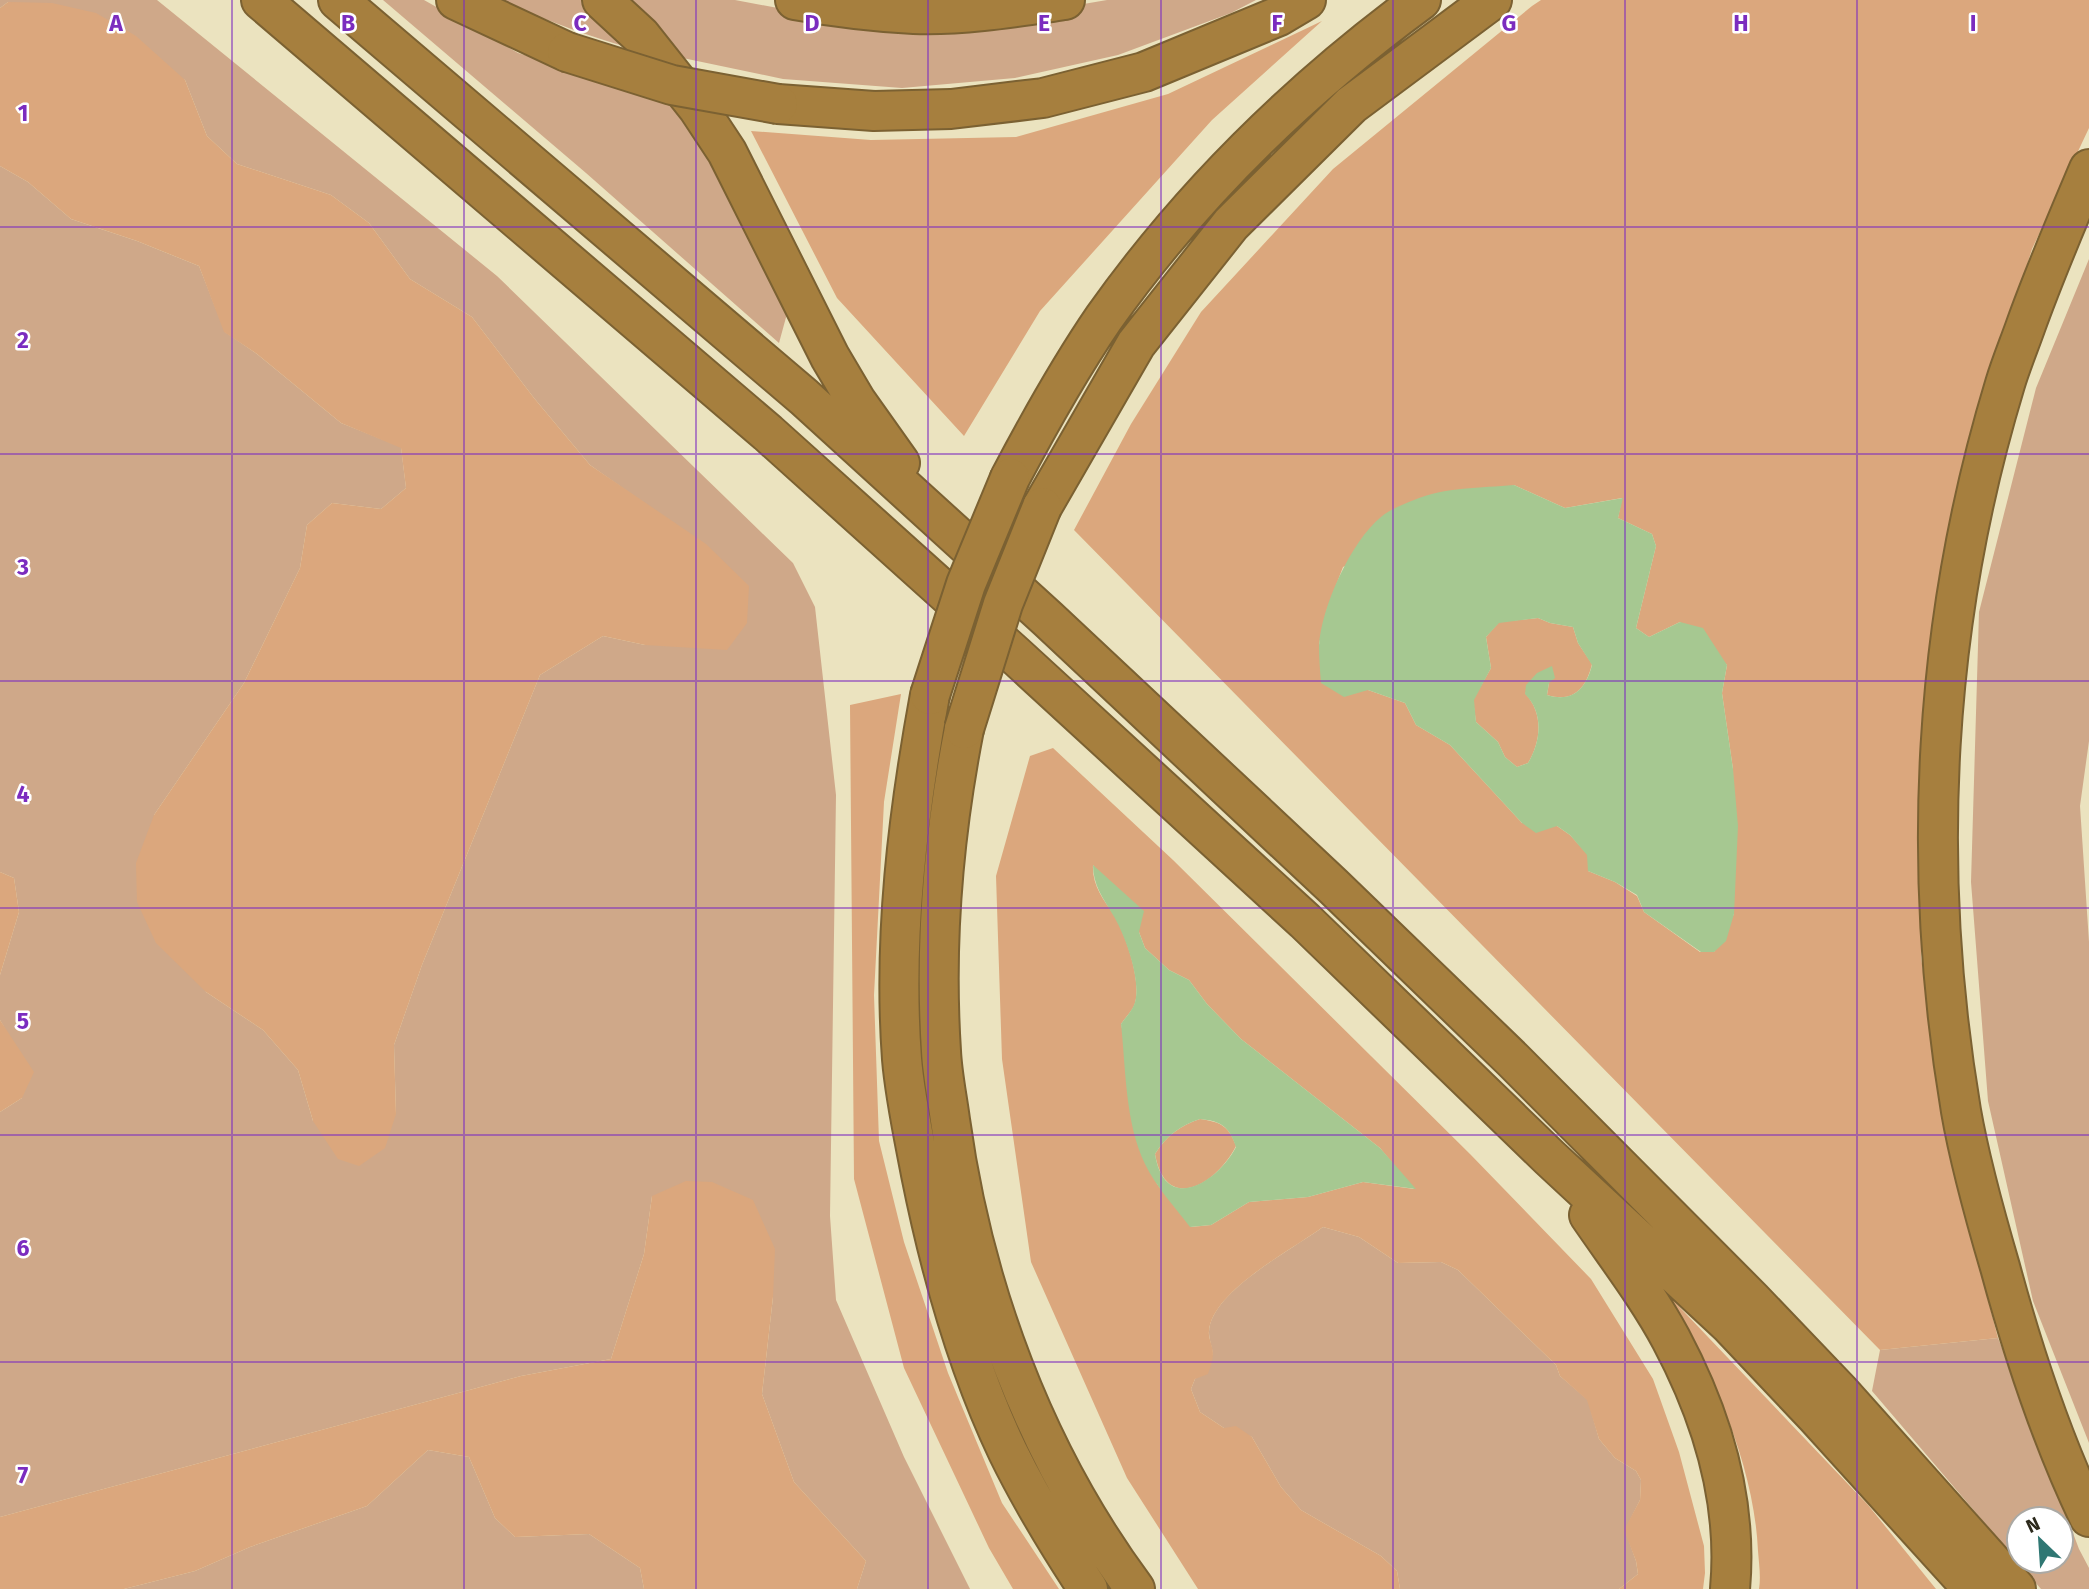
<svg xmlns="http://www.w3.org/2000/svg" width="2089" height="1589" font-family="'Fira Sans',sans-serif">
  <style>
    .green { fill: #cfa889; fill-rule: evenodd }
    .forest { fill: #dba77d; fill-rule: evenodd }
    .water { fill: #a6c891; fill-rule: evenodd }
    .lines { fill: none; stroke-linecap: round; stroke-linejoin: round }
    .motorway-casing { stroke: #7b6132; stroke-width: 42 }
    .motorway { stroke: #a67f3e; stroke-width: 38 }
    .motorway-bridge-casing { stroke: #7b6132; stroke-width: 42; stroke-linecap: butt }
    .motorway-bridge { stroke: #a67f3e; stroke-width: 38 }
    .grid { fill: none; stroke: #7b2cbf; stroke-width: 2; stroke-opacity: 0.55 }
    .grid-label { font-size: 23px; text-anchor: middle; font-weight: bold; fill: #7b2cbf; stroke: #fff; stroke-width: 5; stroke-linejoin: round; paint-order: stroke }
  </style>
  <rect width="100%" height="100%" fill="#ebe3bf"/>
  <path class="green" d="M0,0H157L497,276L793,563L815,607L836,795L830,1216L836,1300L904,1457L970,1589H857L866,1561L794,1482L762,1394L773,1297L652,1196L644,1254L611,1359L521,1376L0,1517V1112L22,1098L4,1027L0,1020V975L19,912L14,878L0,872V166L28,182L71,219L137,241L199,266L225,332L257,354L341,423L401,447L406,488L381,509L332,503L307,525L300,568L244,683L154,815L206,992L263,1030L298,1070L313,1121L396,1114L394,1045L422,965L540,675L603,636L645,645L644,503L590,465L534,398L472,317L410,279L369,223L331,195L237,164L207,136L185,80L8,2L0,8Z
    M383,0H424L518,53L681,104L788,310L779,343L586,173Z
    M503,0H588L640,51C593,37 546,22 503,0Z
    M623,0H735L799,12L1002,18L1107,0H1256L1231,13L1118,55L1015,78L902,88L783,79L678,57Z
    M2089,259V741L2080,806L2089,942V1443L2033,1301L1988,1101L1971,882L1979,612L2036,388Z
    M1323,1227L1359,1237L1398,1263L1441,1262L1458,1270L1556,1365L1560,1376L1588,1400L1599,1439L1615,1458L1636,1471L1641,1480L1640,1500L1625,1530L1636,1561L1638,1574L1619,1589H1400L1397,1571L1381,1556L1301,1510L1281,1487L1252,1437L1224,1428L1200,1412L1191,1389L1195,1379L1213,1354C1212,1347 1209,1339 1209,1332C1210,1292 1293,1249 1323,1227Z
    M1998,1338L2028,1414L2079,1549L2089,1568V1589H2041L1872,1391L1880,1350ZM2019,1519H2061V1561H2019Z
    M428,1450L469,1457L495,1518L515,1537L589,1534L640,1568L644,1589H124L195,1571L250,1547L367,1506Z"/>
  <path class="forest" d="M1541,0H2089V128L2032,249L1958,485L1937,604L1921,781V957L1949,1151L1998,1338L1880,1350L1074,530L1131,424L1201,312L1333,169L1532,6ZM1514,485L1565,508L1622,498L1618,518L1652,534L1656,546L1636,628L1649,637L1680,622L1727,665L1722,693L1733,769L1734,914L1714,952H1700L1644,912L1637,896L1615,882L1588,871V855L1570,835L1557,826L1522,823L1450,745L1416,725L1405,703L1368,690L1319,644L1327,609L1343,567Z
    M8,2L52,3L96,13L136,36L185,80L207,136L237,164L331,195L369,223L410,279L472,317L534,398L590,465L706,544L749,586L747,623L727,650L645,645L603,636L540,675L422,965L394,1045L396,1114L385,1148L359,1166L338,1159L313,1121L298,1070L263,1030L206,992L156,943L137,902L136,863L154,815L244,683L300,568L307,525L332,503L381,509L406,488L401,448L341,423L257,354L224,332L199,266L137,241L71,219L28,182L0,166V8Z
    M1322,21L1212,120L1040,311L964,436L837,298L751,131L871,140L1016,137L1168,94Z
    M1538,618L1550,623L1573,627L1578,643L1592,664C1586,689 1573,703 1547,695L1549,683L1525,693C1544,714 1541,741 1528,763L1517,767L1505,757L1498,742L1476,722L1473,700L1491,668L1486,637L1499,622Z
    M901,694L884,802L874,995L879,1141L904,1242L948,1373L1002,1503L1059,1589H1013L989,1548L904,1368L854,1179L850,705Z
    M1053,748L1173,860L1470,1154L1591,1279L1653,1379L1679,1452L1704,1546L1705,1573L1703,1589H1619L1638,1574L1636,1561L1624,1530L1640,1500L1641,1480L1636,1471L1615,1458L1599,1439L1587,1400L1560,1376L1556,1365L1458,1270L1441,1262L1398,1263L1359,1237L1323,1227C1293,1249 1212,1291 1209,1331C1208,1338 1213,1346 1213,1353C1213,1360 1210,1368 1208,1374L1195,1379L1191,1389L1200,1412L1224,1428L1236,1426L1252,1437L1281,1487L1301,1510L1381,1556L1397,1571L1400,1589H1198L1127,1478L1031,1262L1002,1059L996,876L1030,756ZM1093,865L1139,932L1145,948L1169,970L1189,980L1207,1004L1241,1039L1380,1148L1414,1189L1363,1182L1308,1197L1249,1202L1211,1225L1191,1227L1157,1184L1121,1024C1125,1018 1131,1012 1134,1006C1143,984 1126,935 1114,915C1103,899 1092,885 1093,865Z
    M0,872L14,878L19,912L0,975Z
    M0,1020L34,1072L22,1098L0,1112Z
    M1200,1119C1221,1122 1229,1126 1236,1146C1217,1184 1166,1215 1155,1154C1166,1136 1181,1125 1200,1119Z
    M686,1181L712,1182L753,1200L775,1249L773,1297L762,1394L794,1482L866,1561L857,1589H644L640,1568L589,1534L515,1537L495,1518L469,1457L428,1450L367,1506L250,1547L195,1571L124,1589H0V1517L521,1376L611,1359L644,1254L652,1196Z
    M1667,1294L1868,1505L1936,1589H1759C1761,1577 1759,1564 1758,1551C1754,1462 1711,1370 1667,1294Z"/>
  <path class="water" d="M1514,485L1565,508L1623,498L1618,518L1652,534L1656,546L1636,628L1649,637L1680,622L1703,628L1727,665L1722,693L1733,769L1738,826L1734,914L1726,941L1714,952H1701L1644,912L1637,895L1615,882L1588,871L1587,855L1570,835L1557,826L1536,833L1522,823L1450,745L1416,725L1405,703L1368,690L1344,697L1321,683C1320,671 1319,658 1319,646C1321,608 1351,541 1381,517C1389,510 1404,504 1414,500C1445,487 1481,488 1514,485ZM1538,618L1550,623L1573,627L1578,643L1592,665C1586,689 1572,703 1547,695L1549,683L1555,678L1552,666L1537,673L1526,685L1525,694C1544,713 1541,741 1528,763L1517,767L1505,757L1498,742L1476,722L1474,700L1491,668L1486,637L1499,623Z
    M1093,865L1144,911L1139,932L1145,948L1169,970L1189,980L1207,1004L1241,1039L1380,1148L1416,1189L1363,1182L1308,1197L1249,1202L1211,1225L1190,1227C1175,1207 1156,1187 1145,1164C1125,1122 1126,1070 1121,1024C1125,1018 1131,1012 1134,1005C1143,984 1125,934 1113,915C1103,898 1093,885 1093,865ZM1200,1119C1221,1121 1229,1126 1236,1147C1217,1183 1165,1215 1155,1154C1166,1136 1181,1125 1200,1119Z"/>
  <g class="lines">
    <g class="motorway-casing">
      <path id="motorway" d="M261,0L768,433L1015,655L1305,921L1550,1158L1729,1324L1816,1416L1973,1589
        M338,0L804,397L1048,619L1333,886L1513,1060L1752,1300L1840,1392L2016,1589
        M456,0L567,52
        M602,0L641,36L698,108L727,152L830,357L856,401L900,463
        M795,0C834,7 875,12 914,14C962,16 1017,7 1065,0
        M778,104L874,111L951,109L1043,98L1144,72L1279,16L1306,0
        M2089,169C2067,221 2045,272 2026,325C2019,345 2011,364 2005,384C1933,621 1920,867 1961,1111C1970,1163 1985,1216 2000,1267C2023,1352 2051,1438 2089,1517
        M1010,478C1039,423 1069,369 1104,318C1191,195 1300,89 1421,0
        M1042,507L1136,344L1231,224L1351,105L1492,0
        M930,695C908,815 893,937 902,1059C905,1096 914,1137 921,1174C940,1269 966,1364 1008,1452C1031,1499 1059,1545 1088,1589
        M964,729C943,836 934,943 941,1051C942,1074 947,1097 950,1120C973,1287 1034,1453 1135,1589
        M1589,1215C1617,1256 1648,1296 1671,1339C1712,1416 1738,1501 1730,1589"/>
    </g>
    <use href="#motorway" class="motorway"/>
    <g class="motorway-bridge-casing">
      <path id="motorway-bridge" d="M567,52L672,85L778,104
        M930,695L966,584L1010,478
        M964,729L1003,604L1042,507"/>
    </g>
    <use href="#motorway-bridge" class="motorway-bridge"/>
  </g>
  <path class="grid" d="M232,0V1589M464,0V1589M696,0V1589M928,0V1589M1161,0V1589M1393,0V1589M1625,0V1589M1857,0V1589M0,227H2089M0,454H2089M0,681H2089M0,908H2089M0,1135H2089M0,1362H2089"/>
  <g class="grid-label">
    <text x="116" y="31">A</text>
    <text x="348" y="31">B</text>
    <text x="580" y="31">C</text>
    <text x="812" y="31">D</text>
    <text x="1044" y="31">E</text>
    <text x="1277" y="31">F</text>
    <text x="1509" y="31">G</text>
    <text x="1741" y="31">H</text>
    <text x="1973" y="31">I</text>
    <text x="23" y="121">1</text>
    <text x="23" y="348">2</text>
    <text x="23" y="575">3</text>
    <text x="23" y="802">4</text>
    <text x="23" y="1029">5</text>
    <text x="23" y="1256">6</text>
    <text x="23" y="1483">7</text>
  </g>
  <g transform="translate(2040 1540) rotate(335)"><circle r="33" fill="#ffffff" stroke="#aba9a4" stroke-width="2"/>
  <path d="M0-5L12 26L0 18L-12 26Z" fill="#2f7773"/>
  <text y="-10" font-size="19" font-weight="bold" text-anchor="middle" fill="#2c291c">N</text>
  </g>
</svg>
